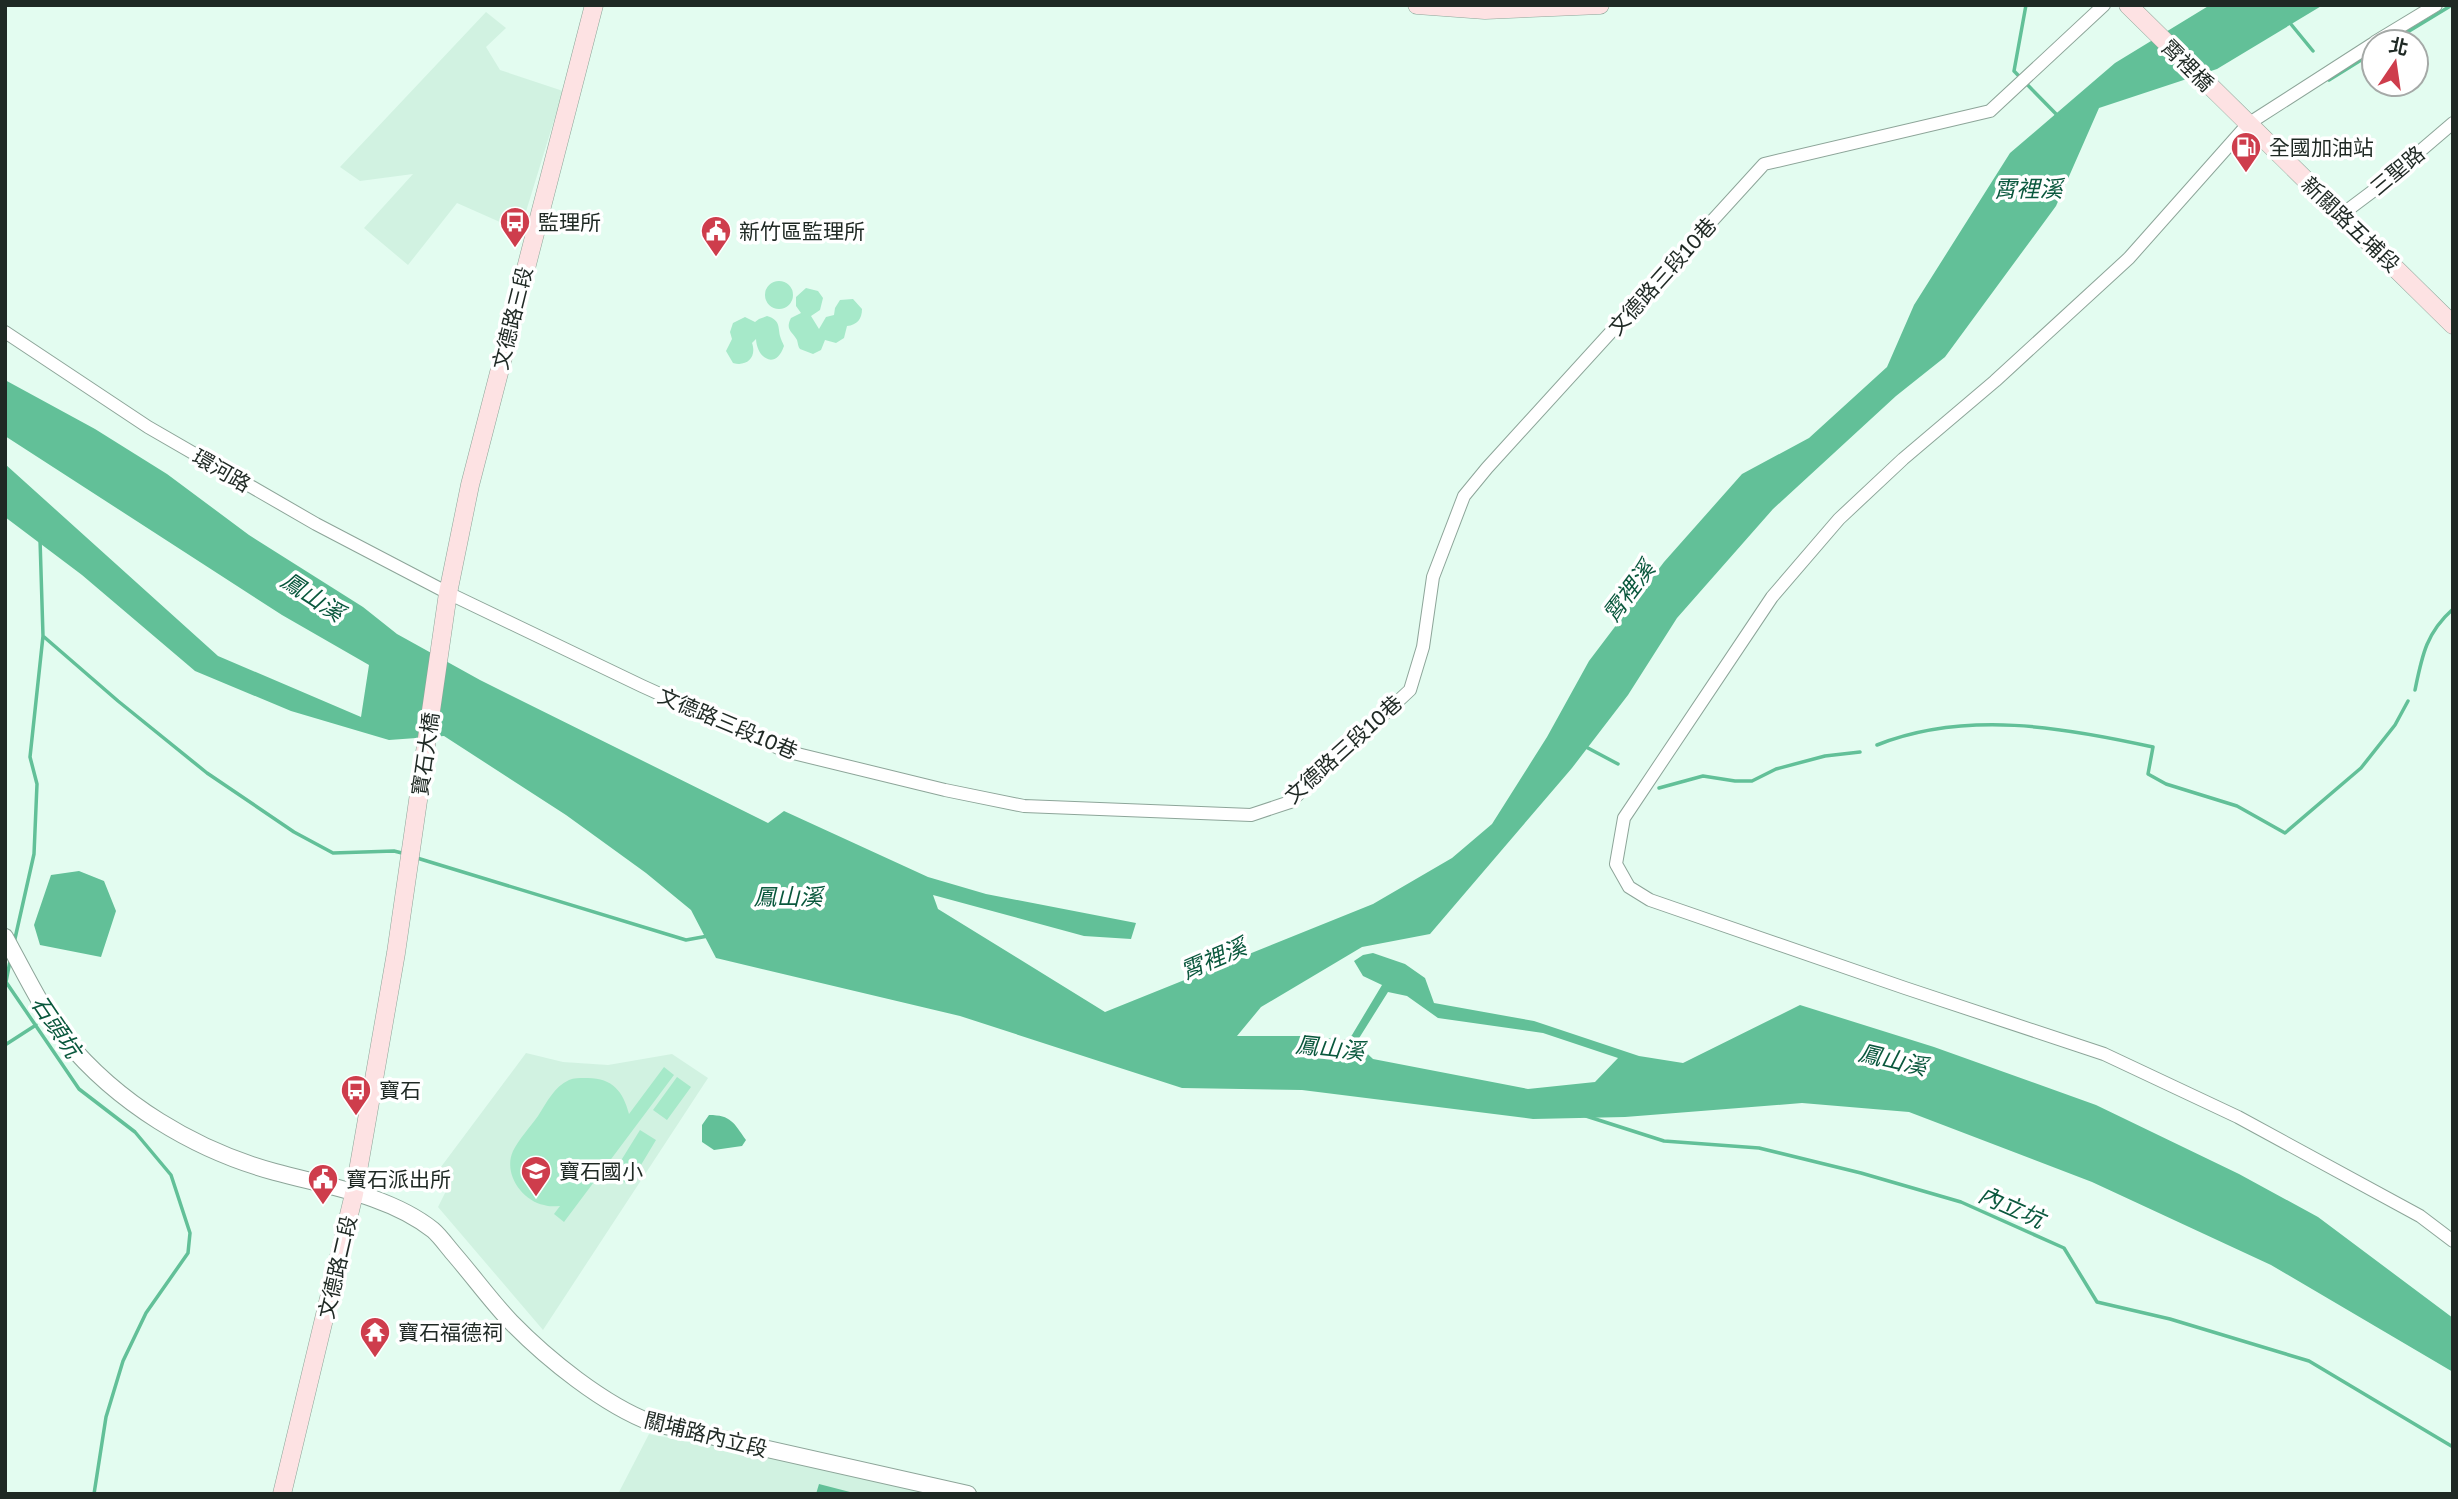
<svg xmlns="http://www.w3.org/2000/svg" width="2458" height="1499" font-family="'Golos Text','Noto Sans TC',sans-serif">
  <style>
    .built { fill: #d1f2e1 }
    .green { fill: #a6e9c9 }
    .water { fill: #62c098; fill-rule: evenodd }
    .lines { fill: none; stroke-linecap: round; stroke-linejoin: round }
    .stream { stroke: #62c098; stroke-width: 3.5 }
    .minor-casing { stroke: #8da599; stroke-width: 14 }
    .tertiary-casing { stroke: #8da599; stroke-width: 18 }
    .secondary-casing { stroke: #8da599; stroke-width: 19 }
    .minor { stroke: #fff; stroke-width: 12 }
    .tertiary { stroke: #fff; stroke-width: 16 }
    .secondary { stroke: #fde2e3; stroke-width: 18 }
    .labels { text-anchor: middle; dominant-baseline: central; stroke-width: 7; stroke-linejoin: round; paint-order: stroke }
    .street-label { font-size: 21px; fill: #1f2924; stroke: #fff }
    .poi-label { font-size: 21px; fill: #1f2924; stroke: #fff; text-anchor: start }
    .water-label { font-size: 23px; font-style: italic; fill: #0a583d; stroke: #fff }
  </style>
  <rect width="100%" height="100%" fill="#e3fcf0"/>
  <path class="built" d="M486,12L506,28L486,47L500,70L563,91L520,231L457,203L408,265L364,228L413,174L360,181L340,167Z
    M526,1053L563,1062L608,1065L672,1054L708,1078L543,1330L438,1207L447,1189L432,1179Z
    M649,1434L951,1494H618Z"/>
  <path class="green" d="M765 295a14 14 0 1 1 28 0a14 14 0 1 1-28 0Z
    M806,288L818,291L823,298L820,310L811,316L819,329L826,317L834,315L835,308L840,300L853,299L862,309C862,319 857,325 847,326L844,338L836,343L825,340L821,350L813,354L800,349C798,347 798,343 797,340C792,331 785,330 791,318L801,313L796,306V297Z
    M767,316C780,320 778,326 780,336C781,340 783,343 784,346C776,370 757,359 756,339L752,343C757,357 747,367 733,363L726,351L732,339L730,332L733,323L745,317L755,322L759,319Z
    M664,1067L674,1075L564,1222L554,1214L560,1206C555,1206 549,1207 544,1205C521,1200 503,1173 513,1151C519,1139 530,1127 538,1116C547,1102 554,1087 569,1080C574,1078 579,1078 585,1078C612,1077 623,1091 629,1114Z
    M677,1077L691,1087L667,1120L653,1110Z
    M640,1130L656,1140L629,1185L612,1175Z"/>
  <path class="water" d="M2210,5H2323L2217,69L2099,108L2056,206L1945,357L1896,396L1773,509L1677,618L1628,695L1572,768L1430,934L1362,947L1261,1007L1237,1036H1303L1349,1040L1382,985L1363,976L1354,961L1363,955L1373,953L1405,964L1425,978L1434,1003L1534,1021L1639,1056L1683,1063L1800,1005L1934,1047L2096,1105L2239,1174L2318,1217L2453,1318V1372L2271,1265L2092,1182L1909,1112L1802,1103L1625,1117L1533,1119L1302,1090L1182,1088L960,1016L716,958L691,910L646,873L566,815L444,736L389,740L291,711L195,671L82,575L5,517V464L218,656L361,717L369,665L282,615L5,436V380L95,429L167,474L249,535L363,607L397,634L480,680L768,823L784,811L928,877L986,894L1136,923L1131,939L1084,936L933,895L938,909L1105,1012L1373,904L1452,858L1492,824L1547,737L1589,661L1664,562L1742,474L1809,438L1887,367L1914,305L2010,153L2115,63ZM1388,992L1407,996L1438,1018L1543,1033L1618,1058L1595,1082L1528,1089L1373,1059L1356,1043Z
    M79,871L104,881L116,911L101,957L40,945L34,925L51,875Z
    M709,1115C731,1115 734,1123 746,1140L742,1146L714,1150L702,1142V1125Z
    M819,1484L850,1492V1494H816Z"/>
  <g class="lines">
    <path class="stream" d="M2026,5L2014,71L2059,117
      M2290,23L2313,51
      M2391,42L2452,5
      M2329,80L2374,52
      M43,636L118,701L207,773L294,832L333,853L394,851L406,854
      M2415,690C2422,656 2426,633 2453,609
      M1877,745C1965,710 2063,727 2153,747L2148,774L2166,784L2237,806L2285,833L2361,768L2395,725L2408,701
      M1586,747L1618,764
      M1659,788L1703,776L1735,781H1752L1776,769L1825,756L1860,752
      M417,858L686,940L708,936
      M14,943L34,854L37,784L30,757L43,636L40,539
      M10,961L6,982L79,1089L135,1132L171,1175L190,1233L188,1253L146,1313L123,1361L106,1417L94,1494
      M5,1045L36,1025
      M1586,1116L1664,1141L1759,1148L1861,1173L1961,1202L2064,1248L2097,1302L2170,1319L2309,1361L2453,1447"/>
    <g class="minor-casing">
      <path id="minor" d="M2375,42L2436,5
        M2374,43L2248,124L2129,258L1995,381L1903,459L1839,519L1772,597L1624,818L1616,864L1629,887L1650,900L1905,988L2104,1054L2238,1117L2420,1216L2453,1241
        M2341,215L2377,188L2453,123
        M5,332L148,427L316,524L448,593L642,686L785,751L945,790L1024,806L1251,815L1290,802L1410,690L1423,647L1433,577L1464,496L1487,468L1764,164L1990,111L2104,5"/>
    </g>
    <g class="tertiary-casing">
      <path id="tertiary" d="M5,937C22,968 43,1011 64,1038C117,1103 194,1150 275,1172C326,1186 389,1195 433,1230C440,1236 447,1246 453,1253C473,1276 491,1301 511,1322C547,1359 604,1405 652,1423L968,1494"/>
    </g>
    <g class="secondary-casing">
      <path id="secondary" d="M1417,5L1485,10L1600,5
        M2128,5L2453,325
        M282,1494L354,1194L396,953L448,593L470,485L594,5"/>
    </g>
    <use href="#minor" class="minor"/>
    <use href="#tertiary" class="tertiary"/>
    <use href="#secondary" class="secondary"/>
  </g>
  <defs>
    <g id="fuel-pin" transform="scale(1.575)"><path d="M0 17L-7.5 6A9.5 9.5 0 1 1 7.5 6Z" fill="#ce3d4c" stroke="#fff"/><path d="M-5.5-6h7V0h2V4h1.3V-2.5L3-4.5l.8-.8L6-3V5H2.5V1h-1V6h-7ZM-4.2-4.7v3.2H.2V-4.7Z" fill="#fff"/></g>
    <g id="bus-pin" transform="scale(1.575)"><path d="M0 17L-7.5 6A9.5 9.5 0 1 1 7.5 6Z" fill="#ce3d4c" stroke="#fff"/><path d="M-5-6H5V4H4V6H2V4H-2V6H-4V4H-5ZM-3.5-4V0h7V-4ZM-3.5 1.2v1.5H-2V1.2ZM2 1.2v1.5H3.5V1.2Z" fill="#fff"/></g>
    <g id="civic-pin" transform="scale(1.575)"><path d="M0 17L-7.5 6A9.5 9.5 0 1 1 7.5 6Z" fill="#ce3d4c" stroke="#fff"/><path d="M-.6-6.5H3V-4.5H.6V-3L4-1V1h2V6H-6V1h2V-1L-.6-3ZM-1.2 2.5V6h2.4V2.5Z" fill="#fff"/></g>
    <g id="school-pin" transform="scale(1.575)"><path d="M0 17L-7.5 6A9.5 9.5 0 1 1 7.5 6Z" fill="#ce3d4c" stroke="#fff"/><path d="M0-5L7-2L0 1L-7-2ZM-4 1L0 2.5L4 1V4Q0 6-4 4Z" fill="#fff"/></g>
    <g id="temple-pin" transform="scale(1.575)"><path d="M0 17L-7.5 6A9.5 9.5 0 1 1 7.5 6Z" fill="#ce3d4c" stroke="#fff"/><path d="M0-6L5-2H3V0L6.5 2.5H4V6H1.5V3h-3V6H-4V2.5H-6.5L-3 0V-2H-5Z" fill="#fff"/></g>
  </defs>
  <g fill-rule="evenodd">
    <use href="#fuel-pin" x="2246" y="147"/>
    <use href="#bus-pin" x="515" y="222"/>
    <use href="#civic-pin" x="716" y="231"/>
    <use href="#bus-pin" x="356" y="1090"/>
    <use href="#school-pin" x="536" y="1171"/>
    <use href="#civic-pin" x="323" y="1179"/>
    <use href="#temple-pin" x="375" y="1332"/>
  </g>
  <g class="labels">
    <g class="street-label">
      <text transform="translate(2188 65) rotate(45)">霄裡橋</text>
      <text transform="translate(2397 170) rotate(-40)">三聖路</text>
      <text transform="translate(2351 224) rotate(44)">新關路五埔段</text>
      <text transform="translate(1662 276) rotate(-48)">文德路三段10巷</text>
      <text transform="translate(512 318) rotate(-76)">文德路三段</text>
      <text transform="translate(222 470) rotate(30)">環河路</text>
      <text transform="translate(728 723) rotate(23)">文德路三段10巷</text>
      <text transform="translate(1343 749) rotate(-42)">文德路三段10巷</text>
      <text transform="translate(425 754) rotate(-82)">寶石大橋</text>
      <text transform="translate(337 1267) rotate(-77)">文德路二段</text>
      <text transform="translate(706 1434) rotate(14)">關埔路內立段</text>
    </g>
    <g class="poi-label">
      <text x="2269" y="147">全國加油站</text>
      <text x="538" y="222">監理所</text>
      <text x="739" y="231">新竹區監理所</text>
      <text x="379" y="1090">寶石</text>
      <text x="559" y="1171">寶石國小</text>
      <text x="346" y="1179">寶石派出所</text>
      <text x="398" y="1332">寶石福德祠</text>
    </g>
    <g class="water-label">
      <text x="2028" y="188">霄裡溪</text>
      <text transform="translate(1628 591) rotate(-53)">霄裡溪</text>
      <text transform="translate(313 596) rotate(33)">鳳山溪</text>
      <text x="788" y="896">鳳山溪</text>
      <text transform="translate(1213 958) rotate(-23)">霄裡溪</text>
      <text transform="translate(57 1026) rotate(56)">石頭坑</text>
      <text transform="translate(1330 1047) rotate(6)">鳳山溪</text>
      <text transform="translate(1893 1059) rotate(13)">鳳山溪</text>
      <text transform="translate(2012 1206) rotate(24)">內立坑</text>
    </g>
  </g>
  <rect width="2458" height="1499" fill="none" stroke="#1f2924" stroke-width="14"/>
  <g transform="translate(2395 63) rotate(13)"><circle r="33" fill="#ffffff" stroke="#a5a9a7" stroke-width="2"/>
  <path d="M0-5L12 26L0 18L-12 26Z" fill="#ce3d4c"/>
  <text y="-10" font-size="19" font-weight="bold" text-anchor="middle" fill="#1f2924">北</text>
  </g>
</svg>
